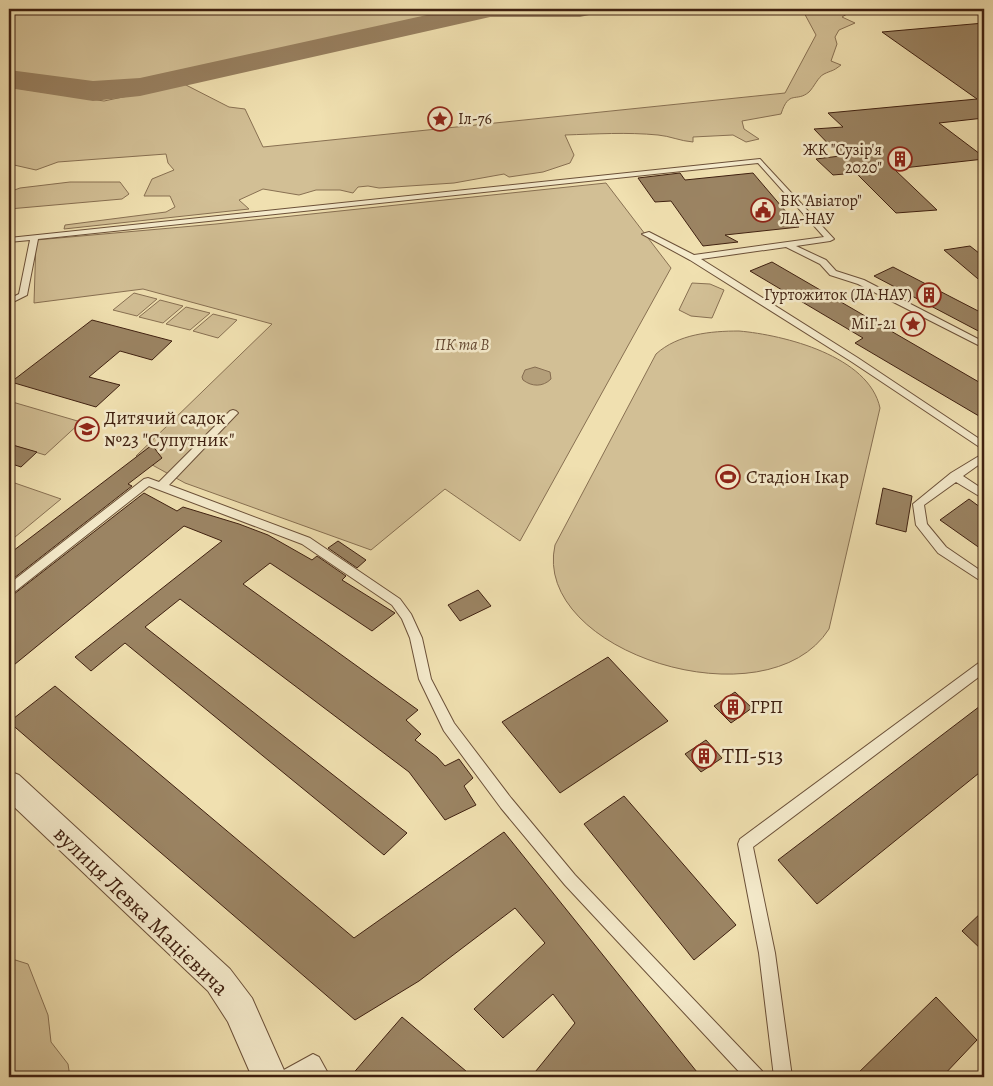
<svg xmlns="http://www.w3.org/2000/svg" width="993" height="1086" font-family="Alegreya,serif">
  <style>
    .green { fill: #d2bf95; stroke: #887052 }
    .water { fill: #b49f7a; stroke: #856c50 }
    .lines { fill: none; stroke-linecap: round; stroke-linejoin: round }
    .taxiway { fill: #988060; fill-rule: evenodd }
    .building { fill: #9b8463; stroke: #3f2010 }
    .service-casing { stroke: #6b5038; stroke-width: 2 }
    .minor-casing { stroke: #6b5038; stroke-width: 2 }
    .service { fill: #f5ebcc; fill-rule: evenodd }
    .minor { fill: #f5ebcc; fill-rule: evenodd }
    .labels { text-anchor: middle; dominant-baseline: central; stroke-width: 5; stroke-linejoin: round; paint-order: stroke }
    .far-poi-label { font-size: 16px; fill: #3f2010; stroke: #f5ebcc; text-anchor: end }
    .far-park-label { font-size: 16px; font-style: italic; fill: #644831; stroke: #f5ebcc }
    .poi-label { font-size: 19px; fill: #3f2010; stroke: #f5ebcc; text-anchor: start }
    .near-poi-label { font-size: 22px; fill: #3f2010; stroke: #f5ebcc; text-anchor: start }
    .near-street-label { font-size: 22px; fill: #3f2010; stroke: #f5ebcc }
  </style>
  <rect width="100%" height="100%" fill="#f0e0b0"/>
  <filter id="stains"><feTurbulence type="fractalNoise" baseFrequency=".004" numOctaves="4"/><feColorMatrix values="0 0 0 0 .2 0 0 0 0 .09 0 0 0 0 .02 0 0 0 .5 -.17"/></filter>
  <radialGradient id="worn" r=".72"><stop offset=".6" stop-color="#630" stop-opacity="0"/><stop offset="1" stop-color="#630" stop-opacity=".3"/></radialGradient>
  <path class="green" d="M9,9H438L440,10V13L429,18L152,79L124,83L85,84L9,72Z
    M802,9H904L852,11L842,17L855,23L839,30L835,37L837,44L831,61L841,65C832,72 832,70 824,74C818,77 814,87 809,92C796,103 789,89 781,114L742,121L744,129L759,139L746,142L733,135L693,137V142C680,141 670,136 658,135C627,132 596,134 565,135L574,155L570,163L543,172L509,177L504,174L454,183L379,188L368,186L358,187L353,193L340,190H316L299,195L263,189L239,200L249,209L64,229L65,225L166,212L175,207L170,196H144L152,179L174,170L168,163L166,154L58,162L36,170L14,165L11,155L9,154V87L104,101L184,84L229,107L245,109L263,147L785,93L816,35Z
    M70,182H120L129,194L122,199L9,209V192L20,188Z
    M606,183L671,268L520,541L445,489L371,550L185,483L136,456L272,324L143,289L34,303L36,240L216,224Z
    M692,283L710,284L724,290L712,318L691,316L679,310Z
    M134,293L157,299L137,316L113,310Z
    M160,300L183,306L163,323L139,317Z
    M186,307L210,313L190,330L166,324Z
    M213,314L237,320L218,338L193,331Z
    M739,331C784,335 869,356 880,408L829,629C767,726 531,652 555,545L656,354C678,334 711,331 739,331Z
    M9,401L81,422L45,455L9,444Z
    M9,481L61,499L9,542Z
    M9,958L28,964L48,1015L51,1042L68,1064L70,1077H9Z"/>
  <path class="water" d="M535,367L550,372L551,379C543,387 532,387 523,380L522,377L525,370Z"/>
  <g class="lines">
    <path class="taxiway" d="M454,9H593L589,15L580,17H490L140,96L93,101L9,88V70L93,81L140,78Z"/>
  </g>
  <path class="building" d="M984,23V118L939,123L984,157V159L894,169L937,210L896,213L856,173L833,175L816,159L840,156L814,129L843,127L828,113L977,99L882,32Z
    M680,173L685,180L753,173L799,227L725,235L738,242L703,246L671,201L655,202L638,178Z
    M970,246L984,257V284L944,250Z
    M772,262L984,385V419L855,343L863,338L750,271Z
    M893,267L984,314V334L874,276Z
    M92,320L172,341L152,360L120,351L89,377L120,385L96,407L11,382Z
    M9,444L37,452L21,467L9,463Z
    M152,445L162,458L128,484L132,486L9,582V554Z
    M883,488L912,496L906,532L876,524Z
    M144,493L177,511L183,507L239,524L268,535L312,560L317,556L346,576L342,580L395,613L372,631L270,563L243,584L418,710L406,720L421,734L415,740L437,757L445,766L459,759L473,778L464,786L476,805L445,820L409,772L180,599L145,627L407,833L384,855L125,643L91,671L75,657L222,541L184,526L9,669V596L14,594Z
    M969,499L984,510V551L940,520Z
    M338,541L366,560L357,568L328,548Z
    M478,590L491,606L460,621L448,605Z
    M608,657L668,721L560,793L502,722Z
    M55,686L354,938L504,832L701,1077H531L575,1023L553,994L503,1038L474,1009L545,943L515,908L419,981L355,1020L9,722Z
    M735,692L752,708L731,723L714,706Z
    M984,703V769L817,904L778,860Z
    M706,740L722,758L701,772L685,754Z
    M624,796L736,925L694,960L584,824Z
    M984,910V952L962,931Z
    M936,997L977,1040L942,1077H854Z
    M402,1017L473,1077H350Z"/>
  <g class="lines">
    <g class="service-casing">
      <path id="service" d="M760,159L834,239L830,241L796,246L826,260L836,271L864,280L984,342V348L858,284L830,275L820,264L786,247L701,259L858,358L984,442V450L852,362L690,260L642,234L649,232L694,255L824,237L758,163L38,239L27,295L9,304V299L19,294L30,240L9,242V238Z
        M233,410L236,411L238,413L236,415L169,485L310,538L400,599L411,614L422,638L431,679L454,723L511,798L575,875L762,1071L765,1077H744L565,885L501,808L444,731L419,679L410,638L402,619L392,605L302,544L149,486L13,593L9,594V584L144,479L148,478L159,482L230,411Z
        M984,453V461L963,476L984,490V499L956,482L924,505L927,524L946,547L984,573V583L938,553L916,525L913,504L951,473Z
        M984,661V673L753,847L775,953L792,1077H774L759,953L738,844L740,839L980,662Z
        M313,1054L319,1057L330,1077H312L310,1074L305,1077H279L282,1071Z"/>
    </g>
    <g class="minor-casing">
      <path id="minor" d="M9,771L19,775L230,969L252,998L287,1077H252L228,1022L208,991L9,802Z"/>
    </g>
    <use href="#service" class="service"/>
    <use href="#minor" class="minor"/>
  </g>
  <defs>
    <g id="sight-ring" transform="scale(1.25)"><circle r="9.5" fill="#f5ebcc" stroke="#8f2418" stroke-width="1.5"/><path d="M0-6L1.8-2.2L6-1.7L2.9 1.2L3.7 5.4L0 3.3L-3.7 5.4L-2.9 1.2L-6-1.7L-1.8-2.2Z" fill="#8f2418"/></g>
    <g id="building-ring" transform="scale(1.25)"><circle r="9.5" fill="#f5ebcc" stroke="#8f2418" stroke-width="1.5"/><path d="M-4-6H4V6H1V3H-1V6H-4ZM-2.5-4.3h1.7v1.8h-1.7ZM.8-4.3h1.7v1.8H.8ZM-2.5-1h1.7V.8h-1.7ZM.8-1h1.7V.8H.8Z" fill="#8f2418"/></g>
    <g id="civic-ring" transform="scale(1.25)"><circle r="9.5" fill="#f5ebcc" stroke="#8f2418" stroke-width="1.5"/><path d="M-.6-6.5H3V-4.5H.6V-3L4-1V1h2V6H-6V1h2V-1L-.6-3ZM-1.2 2.5V6h2.4V2.5Z" fill="#8f2418"/></g>
    <g id="school-ring" transform="scale(1.25)"><circle r="9.5" fill="#f5ebcc" stroke="#8f2418" stroke-width="1.5"/><path d="M0-5L7-2L0 1L-7-2ZM-4 1L0 2.5L4 1V4Q0 6-4 4Z" fill="#8f2418"/></g>
    <g id="stadium-ring" transform="scale(1.25)"><circle r="9.5" fill="#f5ebcc" stroke="#8f2418" stroke-width="1.5"/><path d="M0-5a6.5 5 0 1 0 0 10a6.5 5 0 1 0 0-10ZM-3.5-1.8h7v3.6h-7Z" fill="#8f2418"/></g>
  </defs>
  <g fill-rule="evenodd">
    <use href="#sight-ring" x="440" y="119"/>
    <use href="#building-ring" x="900" y="159"/>
    <use href="#civic-ring" x="763" y="210"/>
    <use href="#building-ring" x="929" y="295"/>
    <use href="#sight-ring" x="913" y="324"/>
    <use href="#school-ring" x="87" y="429"/>
    <use href="#stadium-ring" x="728" y="477"/>
    <use href="#building-ring" x="733" y="707"/>
    <use href="#building-ring" x="704" y="756"/>
  </g>
  <g class="labels">
    <g class="far-poi-label">
      <text x="458" y="119" text-anchor="start">Іл-76</text>
      <text x="882" y="150">ЖК "Сузір'я<tspan x="882" dy="18">2020"</tspan></text>
      <text x="780" y="201" text-anchor="start">БК "Авіатор"<tspan x="780" dy="18">ЛА-НАУ</tspan></text>
      <text x="912" y="295">Гуртожиток (ЛА НАУ)</text>
      <text x="896" y="324">МіГ-21</text>
    </g>
    <g class="far-park-label">
      <text x="462" y="345">ПК та В</text>
    </g>
    <g class="poi-label">
      <text x="104" y="418">Дитячий садок<tspan x="104" dy="22">№23 "Супутник"</tspan></text>
      <text x="746" y="477">Стадіон Ікар</text>
      <text x="750" y="707">ГРП</text>
    </g>
    <g class="near-poi-label">
      <text x="722" y="756">ТП-513</text>
    </g>
    <g class="near-street-label">
      <text transform="translate(141 911) rotate(44)">вулиця Левка Мацієвича</text>
    </g>
  </g>
  <rect width="993" height="1086" fill="none" stroke="#f0e0b0" stroke-width="30"/>
  <rect x="10" y="10" width="973" height="1066" fill="none" stroke="#3f2010" stroke-width="2.5"/>
  <rect x="15" y="15" width="963" height="1056" fill="none" stroke="#3f2010"/>
  <rect width="100%" height="100%" filter="url(#stains)"/>
  <rect width="100%" height="100%" fill="url(#worn)"/>
</svg>
